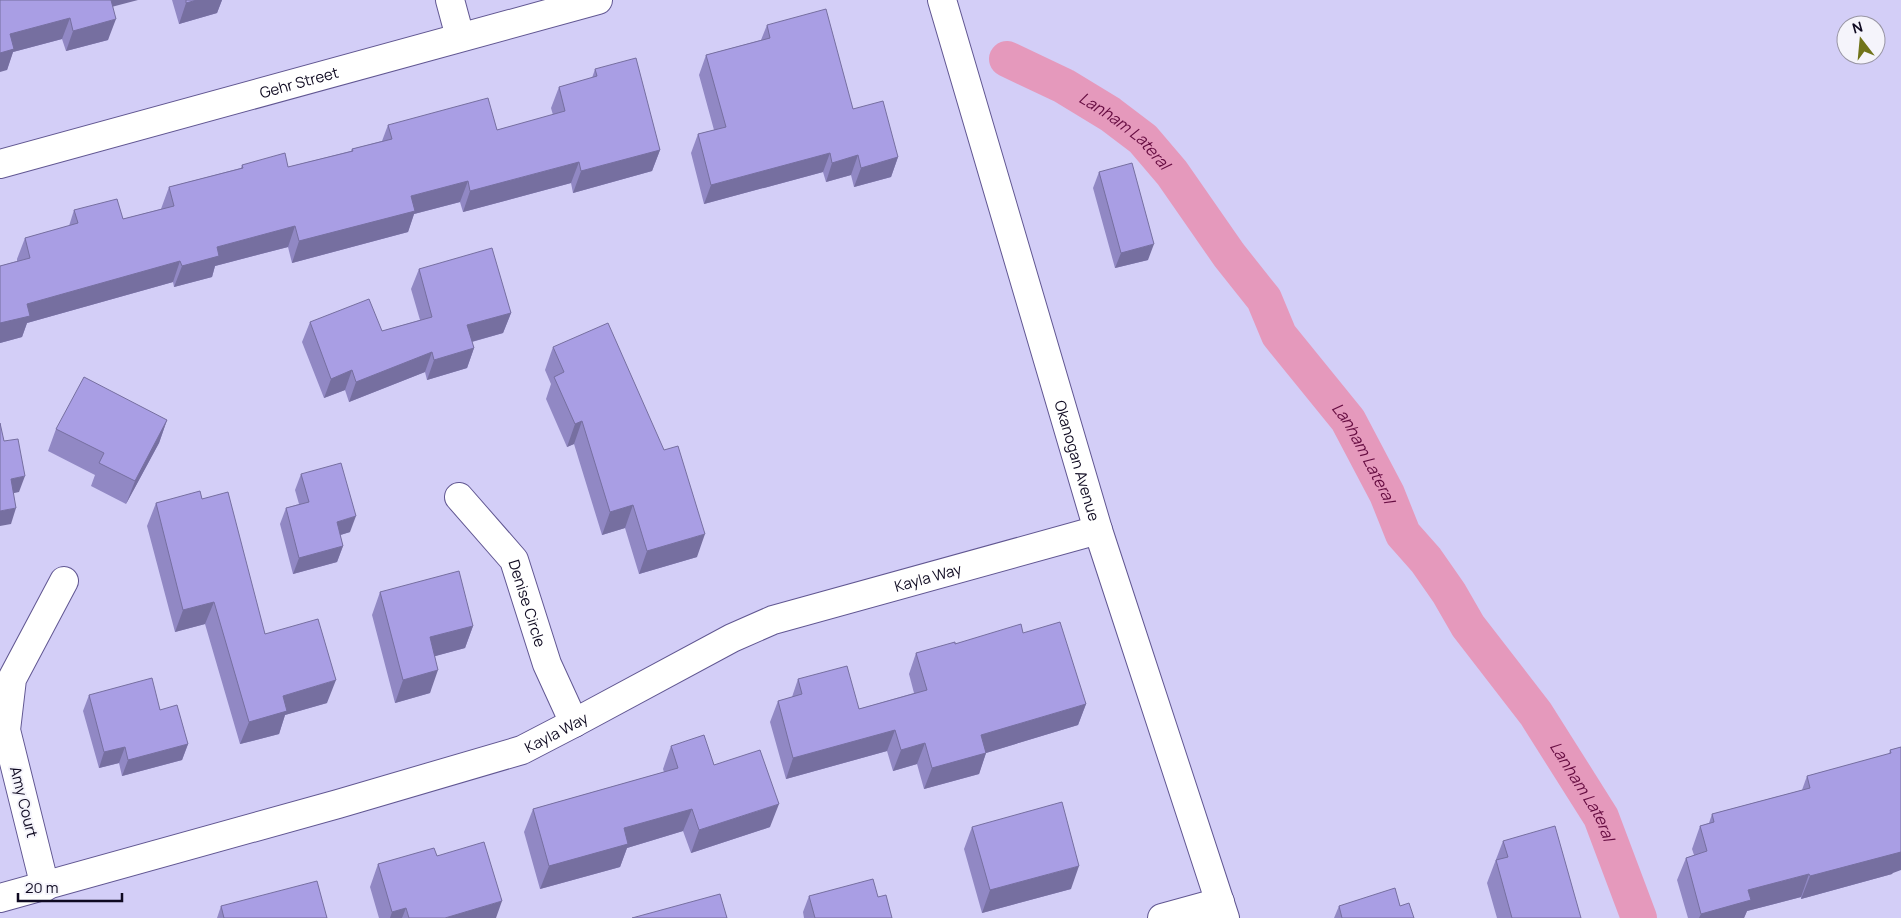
<svg xmlns="http://www.w3.org/2000/svg" width="1901" height="918" font-family="Manrope,sans-serif">
  <style>
    .lines { fill: none; stroke-linecap: round; stroke-linejoin: round }
    .canal { stroke: #e599bc; stroke-width: 36 }
    .minor-casing { stroke: #615792; stroke-width: 30 }
    .minor { stroke: #fff; stroke-width: 28 }
    .wall { fill: #9188c4 }
    .shaded-wall { fill: #766fa0 }
    .building { fill: #a99ee4; stroke: #766fa0 }
    .labels { text-anchor: middle; dominant-baseline: central; stroke-width: 4; stroke-linejoin: round; paint-order: stroke }
    .street-label { font-size: 15px; fill: #0f0a21; stroke: #f5f4fb }
    .water-label { font-size: 16px; font-style: italic; fill: #660c41; stroke: #f5f4fb }
  </style>
  <rect width="100%" height="100%" fill="#d3cef7"/>
  <g class="lines">
    <path class="canal" id="s1" d="M1007,59L1064,86L1110,114L1143,139L1172,173L1229,255L1264,299L1279,335L1348,420L1387,494L1403,534L1426,560L1449,593L1468,626L1536,714L1601,817L1639,918"/>
    <g class="minor-casing">
      <g id="minor">
        <path d="M450,0L460,37"/>
        <path id="s2" d="M942,0L1098,530L1225,918"/>
        <path id="s3" d="M0,164L598,0"/>
        <path id="s4" d="M459,497L514,560L547,664L574,723"/>
        <path d="M45,887L6,730L12,679L64,581"/>
        <path id="s5" d="M0,898L338,804L522,750L574,723L732,638L773,620L1098,530"/>
        <path d="M1162,918L1220,902"/>
      </g>
    </g>
    <use href="#minor" class="minor"/>
  </g>
  <path class="wall" d="M0,0L112,7L108,40L66,51L62,39L13,52L7,70Z
    M172,0H222L217,13L179,24Z
    M767,25L853,109L898,157L891,177L854,187L851,175L826,182L823,172L704,204L691,153L698,134L714,130L699,75L706,55L761,40Z
    M595,69L660,150L652,171L573,193L571,183L463,212L460,202L414,214L408,232L292,263L288,247L215,266L212,277L174,287L173,282L27,323L22,337L0,343V266L17,261V259L25,238L69,226L74,210L123,219L161,209L169,187L241,168L242,165L288,167L351,151L352,149L382,141L388,125L497,130L553,115L551,108L559,87L592,78Z
    M1099,172L1148,260L1115,268L1093,188Z
    M419,269L511,313L503,333L472,342L474,348L467,368L427,380L425,372L349,402L345,390L324,398L302,342L310,322L382,331L420,320L411,289Z
    M553,347L697,557L639,574L625,528L602,535L574,444L567,447L546,399L551,384L545,370Z
    M167,420L159,443L126,504L91,486L95,475L48,451L56,429Z
    M301,474L350,532L340,535L343,546L337,562L293,574L280,524L286,508L299,504L295,490Z
    M202,499L265,634L327,703L285,715L279,734L240,744L205,624L175,632L147,526L156,503Z
    M380,592L473,626L465,648L435,656L430,693L395,703L372,615Z
    M1023,633L1086,704L1078,725L986,753L979,774L924,789L917,764L893,771L887,751L786,779L770,722L778,701L792,697L798,679L859,709L914,693L909,674L916,653L955,644Z
    M89,695L160,710L188,744L182,760L122,776L119,763L99,768L83,711Z
    M671,746L714,765L770,827L691,853L683,831L627,848L620,867L540,889L524,832L533,809L664,772L663,769Z
    M1901,747L1892,874L1801,899V897L1747,911L1744,918H1688L1677,880L1686,858L1694,855L1692,849L1700,826L1709,823L1712,814L1802,790L1807,776L1889,754L1890,750Z
    M972,827L1071,889L982,913L964,849Z
    M1503,841L1581,918H1497L1487,883Z
    M437,856L496,918H379L370,887L378,864Z
    M809,896L878,897L892,918H804L803,912Z
    M221,906L327,918H217Z
    M1339,906H1400L1414,918H1334Z"/>
  <path class="shaded-wall" d="M104,0H138L100,10Z
    M197,0H222L217,13L179,24L186,3Z
    M70,18L62,39L13,52L7,70L0,72V53L10,34Z
    M116,19L108,40L66,51L73,31Z
    M660,150L652,171L573,193L581,171Z
    M830,153L823,172L704,204L711,185Z
    M858,155L851,175L826,182L832,163Z
    M898,157L891,177L854,187L861,168Z
    M579,162L571,183L463,212L470,191Z
    M468,181L460,202L414,214L408,232L292,263L299,241L411,196Z
    M295,226L288,247L215,266L212,277L174,287L182,266L217,247Z
    M1154,244L1148,260L1115,268L1121,253Z
    M180,261L173,282L27,323L22,337L0,343V323L27,304Z
    M511,313L503,333L460,345L467,325Z
    M474,348L467,368L427,380L434,360Z
    M432,352L425,372L349,402L356,382Z
    M352,370L345,390L324,398L331,379Z
    M167,420L159,443L126,504L135,481Z
    M582,421L574,444L567,447L575,424Z
    M25,476L19,492L5,495L11,479Z
    M633,505L625,528L602,535L610,512Z
    M16,508L11,524L0,526V511Z
    M356,516L350,532L331,538L337,522Z
    M705,534L697,557L639,574L647,551Z
    M343,546L337,562L293,574L299,558Z
    M214,602L205,624L175,632L183,610Z
    M473,626L465,648L421,660L430,637Z
    M438,670L430,693L395,703L403,680Z
    M336,680L327,703L285,715L279,734L240,744L249,722L283,696Z
    M1086,704L1078,725L976,756L986,753L979,774L924,789L932,768L981,735Z
    M895,730L887,751L786,779L793,758Z
    M925,743L917,764L893,771L901,750Z
    M188,744L182,760L122,776L128,760Z
    M125,747L119,763L99,768L104,752Z
    M779,804L770,827L691,853L699,830Z
    M692,809L683,831L627,848L620,867L540,889L549,866L624,828Z
    M1901,850V870L1893,873L1892,874L1801,899L1810,876Z
    M1079,866L1071,889L982,913L990,890Z
    M1809,874L1801,897L1747,911L1744,918H1699L1701,914L1748,890Z
    M502,901L496,918H445Z
    M406,908L402,918H390L392,912Z"/>
  <path class="building" d="M0,0H111L116,19L73,31L70,18L10,34L14,49L0,53Z
    M186,0H197L186,3Z
    M826,9L853,109L883,101L898,157L861,168L858,155L832,163L830,153L711,185L698,134L726,127L706,55L770,38L767,25Z
    M636,58L660,150L581,171L579,162L470,191L468,181L411,196L415,211L299,241L295,226L217,247L219,256L182,266L180,261L27,304L30,316L0,323V266L30,258L25,238L78,223L74,210L117,199L123,219L174,206L169,187L243,168L242,165L285,153L288,167L353,151L352,149L392,139L388,125L488,98L497,130L565,111L559,87L597,76L595,69Z
    M1132,163L1154,244L1121,253L1099,172Z
    M492,248L511,313L467,325L474,348L434,360L432,352L356,382L352,370L331,379L310,322L369,299L382,331L432,317L419,269Z
    M608,323L664,450L678,446L705,534L647,551L633,505L610,512L582,421L575,424L554,377L564,372L553,347Z
    M84,377L167,420L135,481L99,463L104,453L56,429Z
    M0,423L4,441L18,439L25,476L11,479L16,508L0,511Z
    M341,463L356,516L337,522L343,546L299,558L286,508L309,502L301,474Z
    M200,491L202,499L228,492L265,634L318,619L336,680L283,696L287,711L249,722L214,602L183,610L156,503Z
    M459,571L473,626L430,637L438,670L403,680L380,592Z
    M1060,622L1086,704L981,735L986,753L932,768L925,743L901,750L895,730L793,758L778,701L802,694L798,679L847,666L859,709L927,690L916,653L955,642V644L1021,624L1023,633Z
    M152,678L160,710L177,705L188,744L128,760L125,747L104,752L89,695Z
    M704,735L714,765L760,750L779,804L699,830L692,809L624,828L628,844L549,866L533,809L678,768L671,746Z
    M1901,747V852L1810,876L1809,874L1748,890L1751,900L1701,914L1686,858L1707,851L1700,826L1714,822L1712,814L1810,788L1807,776L1891,753L1890,750Z
    M1062,802L1079,866L990,890L972,827Z
    M1555,826L1581,918H1512L1496,860L1508,857L1503,841Z
    M484,842L502,901L445,918H409L406,908L392,912L378,864L434,848L437,856Z
    M873,879L878,897L886,895L892,918H815L809,896Z
    M317,881L327,918H224L221,906Z
    M1395,888L1400,906L1409,903L1414,918H1342L1339,906Z
    M720,894L727,918H632Z"/>
  <g class="labels">
    <g class="street-label">
      <text stroke="none"><textPath href="#s3" startOffset="310">Gehr Street</textPath></text>
      <text stroke="none"><textPath href="#s2" startOffset="480">Okanogan Avenue</textPath></text>
      <text stroke="none"><textPath href="#s5" startOffset="986">Kayla Way</textPath></text>
      <text stroke="none"><textPath href="#s4" startOffset="129">Denise Circle</textPath></text>
      <text stroke="none"><textPath href="#s5" startOffset="581">Kayla Way</textPath></text>
      <text transform="translate(24 802) rotate(76)">Amy Court</text>
    </g>
    <g class="water-label">
      <text stroke="none"><textPath href="#s1" startOffset="139">Lanham Lateral</textPath></text>
      <text stroke="none"><textPath href="#s1" startOffset="544">Lanham Lateral</textPath></text>
      <text stroke="none"><textPath href="#s1" startOffset="949">Lanham Lateral</textPath></text>
    </g>
  </g>
  <g transform="translate(1861 40) rotate(344)"><circle r="24" fill="#f5f4fb" stroke="#9996a4"/>
  <path d="M0-4L9 19L0 12L-9 19Z" fill="#71741a"/>
  <text y="-8" font-size="14" font-weight="bold" text-anchor="middle" fill="#0f0a21">N</text>
  </g>
  <path d="M18 893v8h104v-8" fill="none" stroke="#0f0a21" stroke-width="2.5"/>
  <text x="25" y="893" font-size="15" fill="#0f0a21" stroke="#f5f4fb" stroke-width="4" paint-order="stroke">20 m</text>
</svg>
